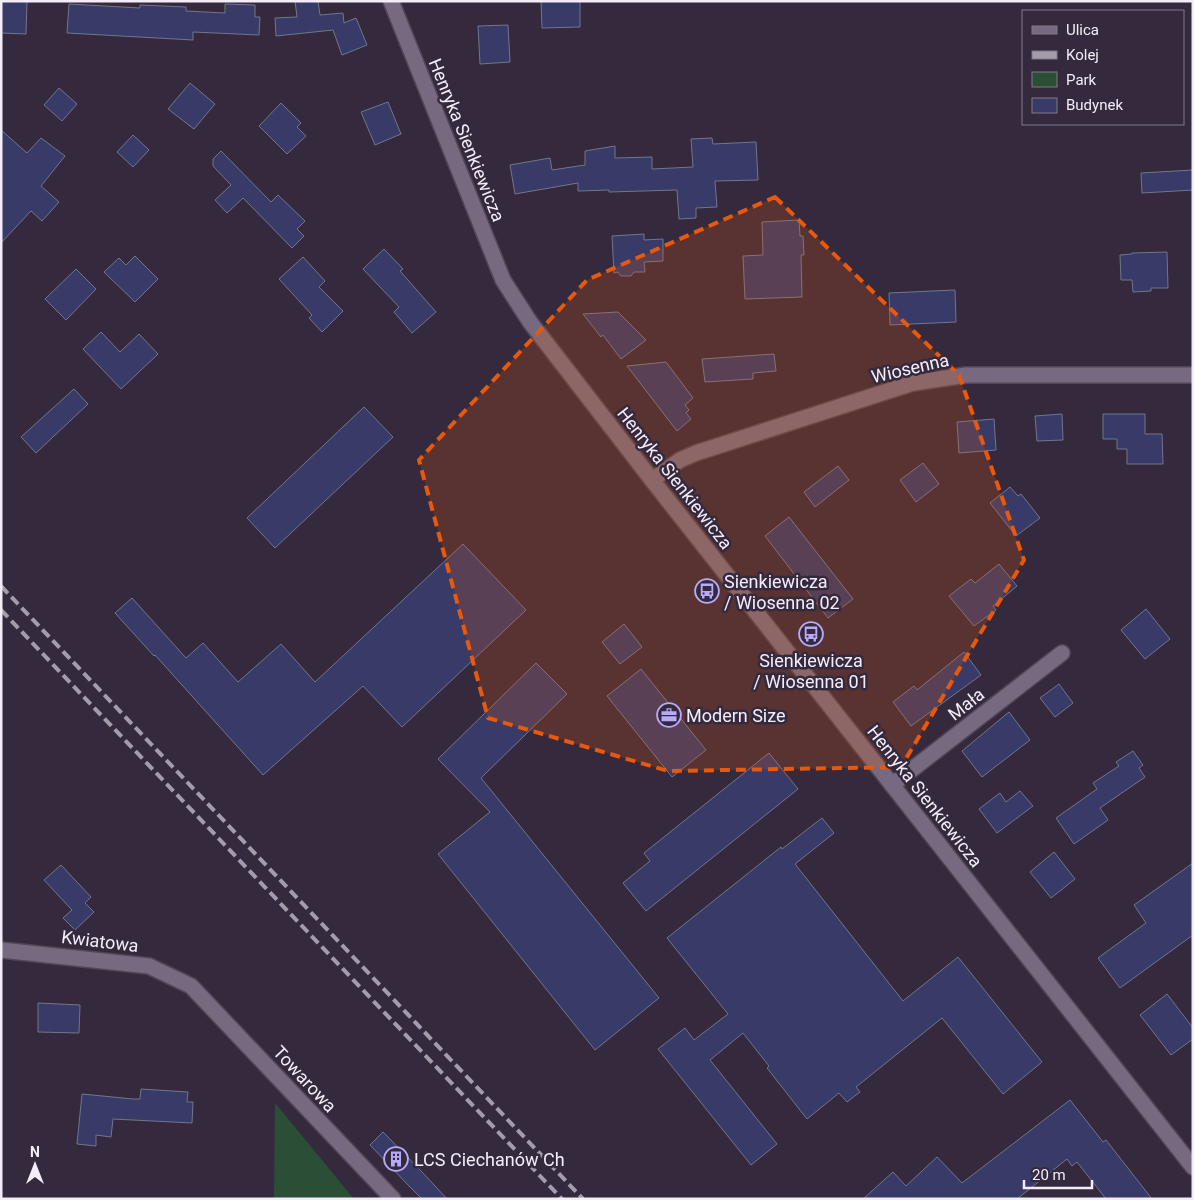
<svg xmlns="http://www.w3.org/2000/svg" width="1194" height="1200" font-family="Roboto,sans-serif">
  <style>
    .green { fill: #2b4f36 }
    .building { fill: #383a67; stroke: #73758d }
    .lines { fill: none; stroke-linecap: round; stroke-linejoin: round }
    .street-casing { stroke: #514757; stroke-width: 18 }
    .secondary-casing { stroke: #514757; stroke-width: 18 }
    .street { stroke: #776a80; stroke-width: 15 }
    .secondary { stroke: #776a80; stroke-width: 15 }
    .rail { stroke: #a59cab; stroke-width: 4; stroke-dasharray: 10 5; stroke-linecap: butt }
    .marked { fill: #e8590c; fill-opacity: 0.2; stroke: #e8590c; stroke-width: 4; stroke-dasharray: 10 6; stroke-linejoin: round }
    .labels { text-anchor: middle; dominant-baseline: central; stroke-width: 5; stroke-linejoin: round; paint-order: stroke }
    .street-label { font-size: 18px; fill: #f4edf9; stroke: #352a3d }
    .poi-label { font-size: 18px; fill: #f4edf9; stroke: #352a3d; text-anchor: start }
  </style>
  <rect width="100%" height="100%" fill="#352a3d"/>
  <path class="green" d="M275,1103L354,1199H274Z"/>
  <path class="building" d="M1,1H27L26,34L1,33Z
    M295,1H318L320,15L343,13L344,23L356,18L367,45L342,55L333,30L276,36L275,18L297,17Z
    M541,1H580V27L542,28Z
    M69,4L140,8V5L186,7V11L225,13V4L255,5V17H260L259,35L193,32V40L67,33Z
    M508,25L510,62L480,64L478,26Z
    M190,83L215,104L194,129L168,109Z
    M59,88L77,104L62,121L44,105Z
    M388,102L401,134L375,145L361,112Z
    M281,103L301,123L297,127L306,136L287,154L259,126Z
    M1,130L27,153L41,138L65,156L41,186L59,202L42,221L31,211L1,243Z
    M133,135L149,150L133,167L117,152Z
    M712,138L713,144L756,142L758,180L715,181L717,207L696,208V218L679,219L677,190L609,192V190L578,191V183L515,194L510,165L550,158L552,170L585,165V151L615,146V158L652,157V169L693,167L691,139Z
    M221,151L271,202L278,195L305,221L297,229L304,236L292,248L243,198L227,213L215,200L231,185L213,166V159Z
    M1193,170V190L1142,193L1141,173Z
    M799,220L800,236H803L804,255H801L802,297L745,299L743,256L763,255L762,222Z
    M644,234V240L663,239V261L644,262L645,272H634L631,276H621L618,272L614,273L612,236Z
    M384,249L403,269L400,271L436,312L412,333L394,312L399,307L363,269Z
    M1167,252L1168,288H1151V291L1133,292L1132,280H1121L1120,255L1132,254V253Z
    M135,256L158,279L135,302L104,272L119,258L126,265Z
    M303,257L325,281L319,287L343,311L322,332L309,318L312,315L279,279Z
    M76,269L96,289L66,320L45,299Z
    M955,290L956,322L890,325L889,293Z
    M618,312L646,340L621,359L603,335L601,337L583,314Z
    M101,332L120,352L139,334L158,354L121,389L83,349Z
    M774,354L776,371L753,373V379L705,382L702,359Z
    M666,362L693,398L685,405L689,410L686,413L691,419L677,431L627,366Z
    M74,389L88,404L36,453L21,437Z
    M364,407L393,437L275,548L247,518Z
    M1062,414L1063,440L1037,441L1035,416Z
    M1103,414H1145V434H1162L1163,464H1127V449H1117V439H1103Z
    M994,419L996,450L959,453L957,422Z
    M923,463L939,484L916,502L900,480Z
    M838,466L849,480L815,507L804,492Z
    M1010,487L1018,496L1021,494L1040,518L1016,536L990,503Z
    M789,517L853,599L828,618L765,536Z
    M463,544L526,610L402,727L363,686L263,775L155,655L154,656L115,613L132,598L186,658L203,643L238,682L281,644L315,682Z
    M999,564L1017,586L993,606L996,610L974,626L949,596L971,579L975,583Z
    M1146,609L1170,639L1145,659L1121,630Z
    M624,624L642,647L620,664L602,642Z
    M964,652L981,675L911,726L893,702L914,686L917,690Z
    M536,663L567,694L481,778L659,998L595,1050L438,854L490,812L438,759Z
    M641,669L706,750L672,777L607,696Z
    M1059,684L1073,703L1055,717L1040,698Z
    M1009,712L1030,740L982,777L962,751Z
    M1133,751L1143,765L1139,768L1145,777L1100,808L1108,820L1074,844L1056,818L1097,789L1093,783L1119,766L1116,762Z
    M769,753L798,789L646,911L623,883L650,861L644,853Z
    M1020,791L1033,806L997,833L979,809L1000,793L1006,802Z
    M822,818L834,833L795,864L903,1001L958,957L1042,1062L1003,1094L942,1018L856,1087L860,1092L847,1102L839,1093L807,1119L767,1068L769,1066L743,1033L710,1060L777,1144L751,1165L658,1049L685,1028L694,1040L728,1014L667,938L781,847L782,849Z
    M1054,852L1075,879L1051,898L1030,872Z
    M1193,863V935L1120,988L1098,958L1146,923L1134,905Z
    M61,865L91,897L85,903L94,912L75,930L63,918L72,910L44,880Z
    M1167,994L1193,1028V1039L1171,1055L1140,1015Z
    M38,1003L80,1005L79,1033L38,1032Z
    M141,1089L188,1092L187,1102H193L192,1123L113,1119L111,1137L96,1135V1146L77,1144L82,1094L133,1099H140Z
    M1070,1100L1103,1142L1106,1140L1152,1199H1106L1077,1162L1072,1166L1067,1159L1017,1199H863L893,1172L906,1186L937,1157L962,1183Z
    M383,1132L423,1173L447,1199H422L409,1186L370,1145Z"/>
  <g class="lines">
    <g class="street-casing">
      <path id="street" d="M652,480L680,460L696,453L913,383L966,375H1193
        M892,785L1062,653
        M1,950L149,966L191,986L393,1199"/>
    </g>
    <g class="secondary-casing">
      <path id="secondary" d="M391,1L503,280L530,322L652,480L1193,1167"/>
    </g>
    <use href="#street" class="street"/>
    <use href="#secondary" class="secondary"/>
    <path class="rail" d="M1,586L583,1199
      M1,610L562,1199"/>
  </g>
  <path class="marked" d="M775,197L959,375L1024,560L901,767L668,771L488,718L419,460L587,280Z"/>
  <defs>
    <g id="bus-ring" transform="scale(1.25)"><circle r="9.5" fill="#352a3d" stroke="#b7abf8" stroke-width="1.5"/><path d="M-5-6H5V4H4V6H2V4H-2V6H-4V4H-5ZM-3.5-4V0h7V-4ZM-3.5 1.2v1.5H-2V1.2ZM2 1.2v1.5H3.5V1.2Z" fill="#b7abf8"/></g>
    <g id="office-ring" transform="scale(1.25)"><circle r="9.5" fill="#352a3d" stroke="#b7abf8" stroke-width="1.5"/><path d="M-6-3h4V-5.5h4V-3h4V5H-6ZM-1-4.5V-3h2v-1.5ZM-6 0V1H6V0Z" fill="#b7abf8"/></g>
    <g id="building-ring" transform="scale(1.25)"><circle r="9.5" fill="#352a3d" stroke="#b7abf8" stroke-width="1.5"/><path d="M-4-6H4V6H1V3H-1V6H-4ZM-2.5-4.3h1.7v1.8h-1.7ZM.8-4.3h1.7v1.8H.8ZM-2.5-1h1.7V.8h-1.7ZM.8-1h1.7V.8H.8Z" fill="#b7abf8"/></g>
  </defs>
  <g fill-rule="evenodd">
    <use href="#bus-ring" x="707" y="591"/>
    <use href="#bus-ring" x="811" y="634"/>
    <use href="#office-ring" x="669" y="715"/>
    <use href="#building-ring" x="396" y="1159"/>
  </g>
  <g class="labels">
    <g class="street-label">
      <text transform="translate(467 140) rotate(68)">Henryka Sienkiewicza</text>
      <text transform="translate(910 368) rotate(-13)">Wiosenna</text>
      <text transform="translate(675 478) rotate(52)">Henryka Sienkiewicza</text>
      <text transform="translate(966 704) rotate(-38)">Mała</text>
      <text transform="translate(925 796) rotate(52)">Henryka Sienkiewicza</text>
      <text transform="translate(100 941) rotate(7)">Kwiatowa</text>
      <text transform="translate(305 1079) rotate(47)">Towarowa</text>
    </g>
    <g class="poi-label">
      <text x="724" y="581">Sienkiewicza<tspan x="724" dy="21">/ Wiosenna 02</tspan></text>
      <text x="811" y="660" text-anchor="middle">Sienkiewicza<tspan x="811" dy="21">/ Wiosenna 01</tspan></text>
      <text x="686" y="715">Modern Size</text>
      <text x="414" y="1159">LCS Ciechanów Ch</text>
    </g>
  </g>
  <rect width="1194" height="1200" fill="none" stroke="#f4edf9" stroke-width="5"/>
  <rect x="1022" y="10" width="162" height="115" fill="#352a3d" stroke="#817888"/>
  <rect x="1032" y="26" width="25" height="8" fill="#776a80" stroke="#817888"/>
  <text x="1066" y="35" font-size="15" fill="#f4edf9">Ulica</text>
  <rect x="1032" y="51" width="25" height="8" fill="#a59cab" stroke="#817888"/>
  <text x="1066" y="60" font-size="15" fill="#f4edf9">Kolej</text>
  <rect x="1032" y="72" width="25" height="15" fill="#2b4f36" stroke="#817888"/>
  <text x="1066" y="85" font-size="15" fill="#f4edf9">Park</text>
  <rect x="1032" y="98" width="25" height="15" fill="#383a67" stroke="#817888"/>
  <text x="1066" y="110" font-size="15" fill="#f4edf9">Budynek</text>
  <g transform="translate(35 1165)" stroke="#352a3d" stroke-width="4" paint-order="stroke">
  <path d="M0-4L9 19L0 12L-9 19Z" fill="#f4edf9"/>
  <text y="-8" font-size="14" font-weight="bold" text-anchor="middle" fill="#f4edf9">N</text>
  </g>
  <path d="M1024 1180v8h68v-8" fill="none" stroke="#f4edf9" stroke-width="2.5"/>
  <text x="1032" y="1180" font-size="15" fill="#f4edf9" stroke="#352a3d" stroke-width="4" paint-order="stroke">20 m</text>
</svg>
